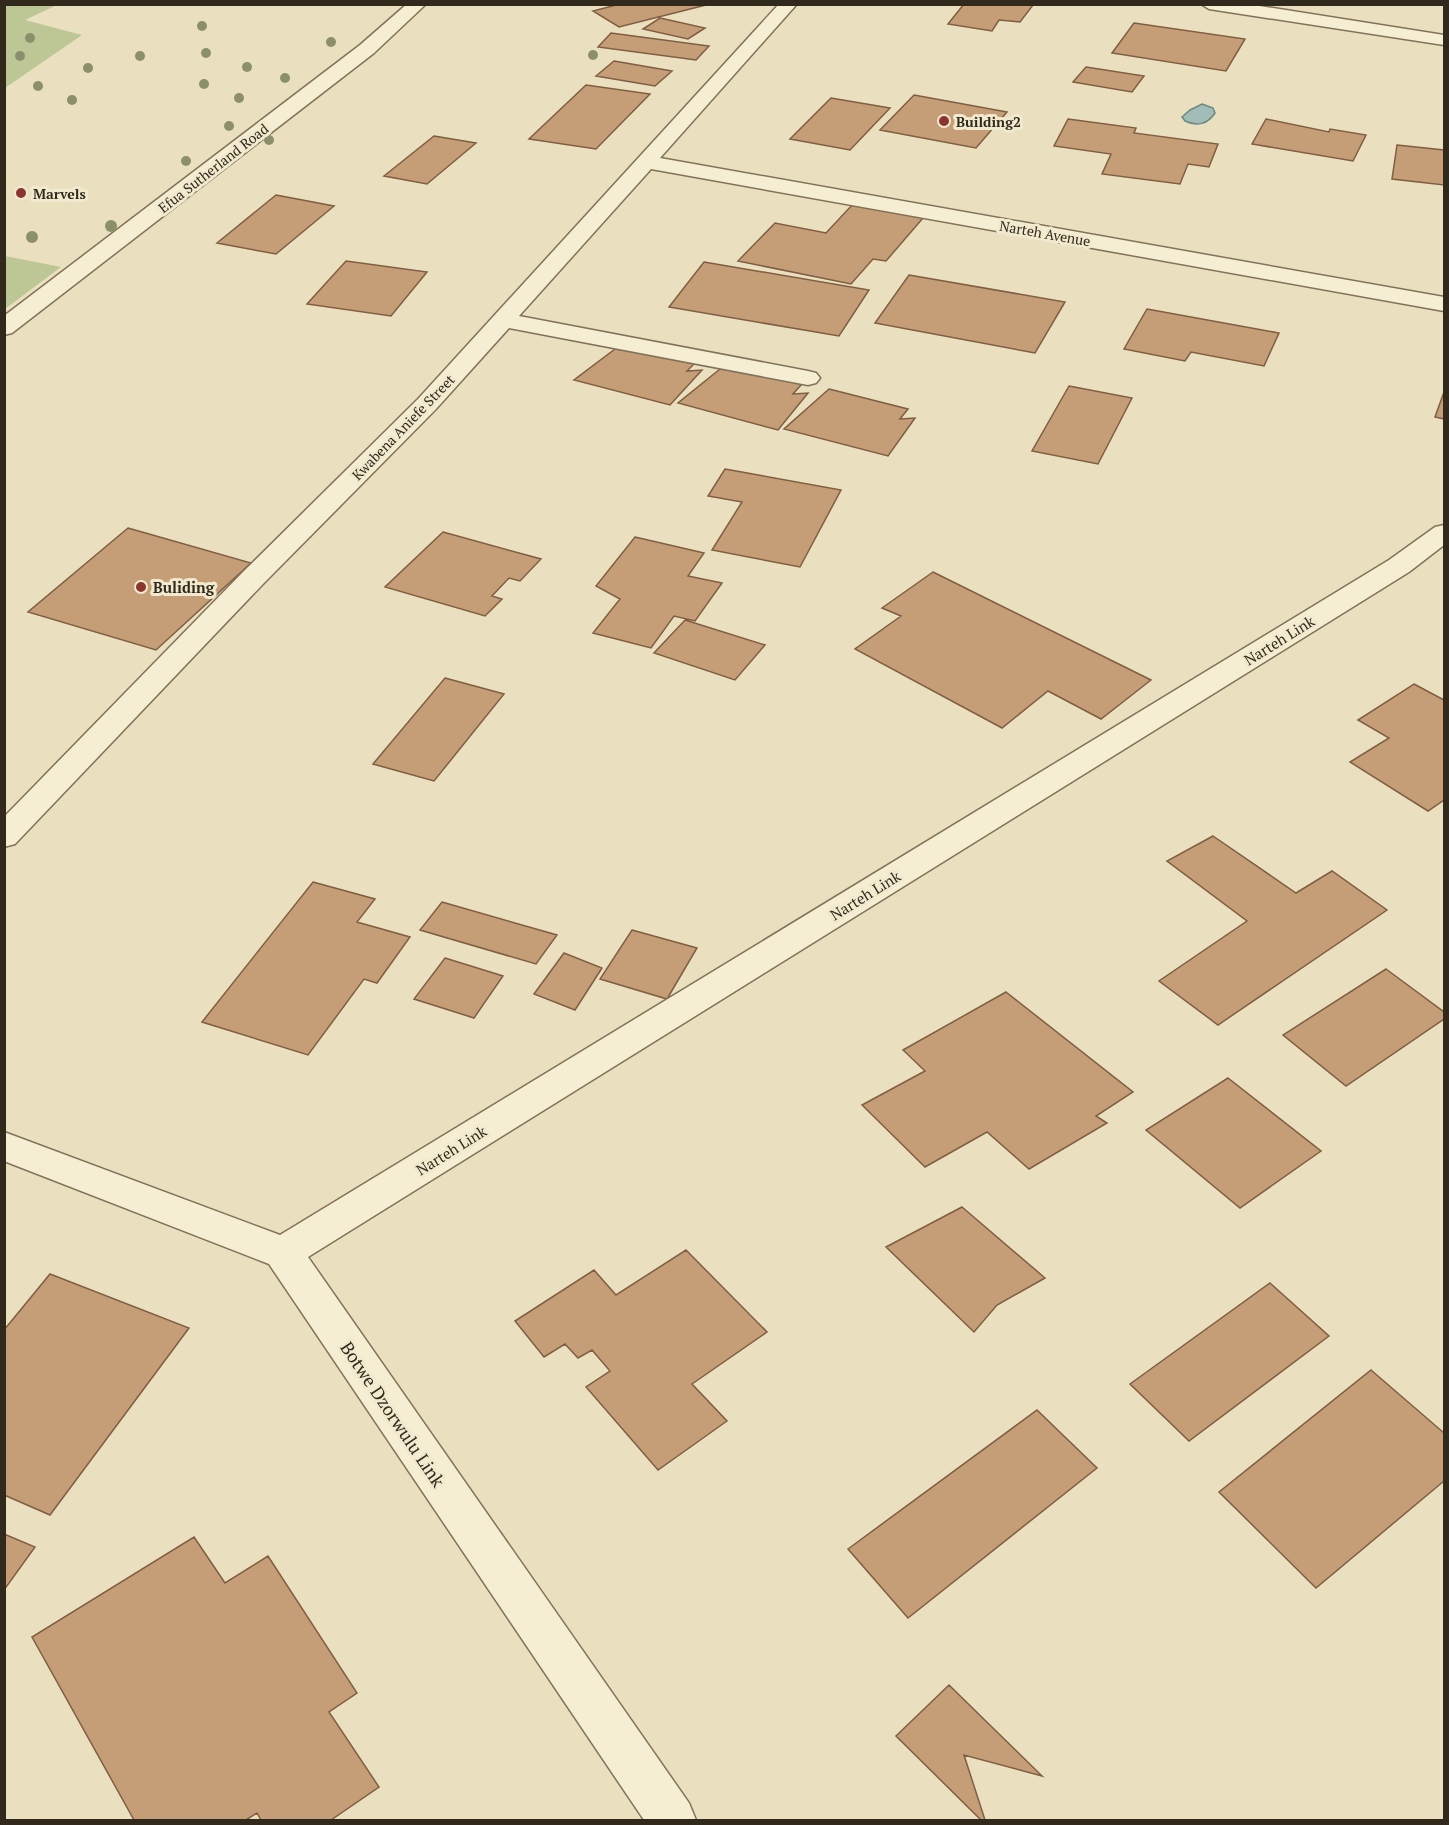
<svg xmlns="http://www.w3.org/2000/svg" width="1449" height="1825" font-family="'PT Serif',serif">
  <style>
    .green { fill: #bdc795 }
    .water { fill: #a2bcb7; stroke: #6b8984; stroke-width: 1.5 }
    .building { fill: #c59e78; stroke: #7f5e41; stroke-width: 1.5 }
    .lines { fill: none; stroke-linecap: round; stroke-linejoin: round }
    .minor-casing { stroke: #817259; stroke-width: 3 }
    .minor { fill: #f6eed2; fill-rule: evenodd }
    .tree { fill: #8c8f6b }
    .poi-dot { fill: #8c342e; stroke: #f2eacf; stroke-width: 2 }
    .labels { text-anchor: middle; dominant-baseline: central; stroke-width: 6; stroke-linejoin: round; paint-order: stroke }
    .far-poi-label { font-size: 14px; font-weight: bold; fill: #32291d; stroke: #f2eacf; text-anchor: start }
    .far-street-label { font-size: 14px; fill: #32291d; stroke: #f2eacf }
    .poi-label { font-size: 15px; font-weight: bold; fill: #32291d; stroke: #f2eacf; text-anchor: start }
    .street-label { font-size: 15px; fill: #32291d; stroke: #f2eacf }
    .near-street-label { font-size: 18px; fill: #32291d; stroke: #f2eacf }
  </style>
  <rect width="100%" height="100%" fill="#eae0c0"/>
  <path class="green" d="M5,4L57,5L25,20L82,35L5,88Z
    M5,256L61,267L5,309Z"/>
  <path class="water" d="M1202,104L1213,108L1215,113C1208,124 1197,127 1185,121L1182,117L1190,110Z"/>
  <path class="building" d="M620,4H710L619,27L593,11Z
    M964,4H1026L1033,5L1020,22L999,20L992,31L948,24Z
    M660,18L705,28L688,39L643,29Z
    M1134,23L1245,39L1226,71L1112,53Z
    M611,33L709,46L696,60L598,47Z
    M614,61L672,71L655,86L596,76Z
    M1086,67L1144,76L1132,92L1073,82Z
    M586,85L650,94L596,149L529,139Z
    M914,95L1007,112L976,148L880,130Z
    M831,98L890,108L850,150L790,139Z
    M1068,119L1136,128L1134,133L1218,144L1209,167L1188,164L1180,184L1102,174L1111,154L1054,146Z
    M1266,119L1329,132L1330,129L1366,135L1353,161L1252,144Z
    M434,136L476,143L427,184L384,176Z
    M1397,145L1444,150V185L1392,179Z
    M276,195L334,206L276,254L217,243Z
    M853,204L923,218L886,261L873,259L851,284L738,261L775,223L826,233Z
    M346,261L427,272L391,316L307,304Z
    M704,262L869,290L839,336L669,307Z
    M909,275L1065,302L1035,353L875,323Z
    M1147,309L1279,333L1264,366L1191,352L1185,361L1124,349Z
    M623,343L697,361L687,371L702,370L670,405L574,380Z
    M725,365L802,384L793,394L808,393L778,430L678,403Z
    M1069,386L1132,398L1098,464L1032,451Z
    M829,389L908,409L900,419L915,418L888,456L784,429Z
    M1444,392V419L1435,417Z
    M725,469L841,490L800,567L712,550L742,502L708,496Z
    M128,528L251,563L156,650L28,612Z
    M443,532L541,559L520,581L509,578L492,596L502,599L485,616L385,587Z
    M635,537L704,553L688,576L722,583L695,621L674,616L651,648L593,633L620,599L596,586Z
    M933,572L1151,680L1101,719L1048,691L1002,728L855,649L901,616L882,608Z
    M685,620L765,645L735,680L654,653Z
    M445,678L504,694L434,781L373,764Z
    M1414,684L1444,700V800L1428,811L1350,762L1389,738L1358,720Z
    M1213,836L1296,893L1332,871L1387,910L1218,1025L1159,981L1247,921L1167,861Z
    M313,882L375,899L357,922L410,937L377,983L364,979L308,1055L202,1022Z
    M442,902L557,935L536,964L420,930Z
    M632,930L697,948L667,999L600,979Z
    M564,953L602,968L575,1010L534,994Z
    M445,958L503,976L474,1018L414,999Z
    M1386,969L1444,1012V1019L1346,1086L1283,1035Z
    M1006,992L1133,1092L1096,1116L1107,1123L1029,1169L987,1132L925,1167L862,1105L925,1071L903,1050Z
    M1228,1078L1321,1151L1240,1208L1146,1130Z
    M962,1207L1045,1278L997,1305L974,1332L886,1247Z
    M686,1250L767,1332L692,1384L727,1421L658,1470L586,1387L610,1371L592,1350L578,1358L565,1344L544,1357L515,1321L594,1270L616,1295Z
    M50,1274L189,1328L50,1515L4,1495V1330Z
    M1270,1283L1329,1336L1189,1441L1130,1384Z
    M1371,1370L1444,1433V1481L1316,1588L1219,1492Z
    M1037,1410L1097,1468L908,1618L848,1549Z
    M4,1534L35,1547L4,1590Z
    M194,1537L225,1583L268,1556L357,1693L329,1712L379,1787L331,1820H261L257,1813L246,1820H134L32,1637Z
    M949,1685L1042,1776L964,1755L985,1820H981L896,1736Z"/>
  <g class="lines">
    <g class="minor-casing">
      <path id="minor" d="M407,4H426L374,53L12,333L4,335V316L360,45Z
        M779,4H797L660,158L1444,297V311L651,169L519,316L808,371L816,373L820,378L816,383L808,385L509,328L436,409L263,584L15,844L4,847V817L243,572L418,399Z
        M1201,4H1247L1444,35V45L1209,9Z
        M1444,525V545L1409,572L308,1257L689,1803L696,1820H644L269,1264L4,1161V1132L280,1235L1389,560L1435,527Z"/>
    </g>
    <use href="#minor" class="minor"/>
  </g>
  <g class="tree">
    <circle cx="202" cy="26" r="5"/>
    <circle cx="30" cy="38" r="5"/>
    <circle cx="331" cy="42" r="5"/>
    <circle cx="206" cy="53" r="5"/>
    <circle cx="593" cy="55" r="5"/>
    <circle cx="20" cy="56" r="5"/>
    <circle cx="140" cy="56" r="5"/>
    <circle cx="247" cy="67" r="5"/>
    <circle cx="88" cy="68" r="5"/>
    <circle cx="285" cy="78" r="5"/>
    <circle cx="204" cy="84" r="5"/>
    <circle cx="38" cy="86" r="5"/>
    <circle cx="239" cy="98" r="5"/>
    <circle cx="72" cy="100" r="5"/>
    <circle cx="229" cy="126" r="5"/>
    <circle cx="269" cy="140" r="5"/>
    <circle cx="186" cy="161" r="5"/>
    <circle cx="111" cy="226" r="6"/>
    <circle cx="32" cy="237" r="6"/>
  </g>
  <g class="poi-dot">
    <circle cx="944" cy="121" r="6"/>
    <circle cx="21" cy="193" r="6"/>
    <circle cx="141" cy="587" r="6"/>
  </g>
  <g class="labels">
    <g class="far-poi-label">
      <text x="956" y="121">Building2</text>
      <text x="33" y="193">Marvels</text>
    </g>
    <g class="far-street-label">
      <text transform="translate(213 168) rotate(-38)">Efua Sutherland Road</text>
      <text transform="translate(1045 233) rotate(10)">Narteh Avenue</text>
      <text transform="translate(403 427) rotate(-46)">Kwabena Aniefe Street</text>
    </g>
    <g class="poi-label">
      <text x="153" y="587">Buliding</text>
    </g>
    <g class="street-label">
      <text transform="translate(1279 640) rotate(-32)">Narteh Link</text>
      <text transform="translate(865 895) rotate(-32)">Narteh Link</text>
      <text transform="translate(451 1150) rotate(-32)">Narteh Link</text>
    </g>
    <g class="near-street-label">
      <text transform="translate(393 1414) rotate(56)">Botwe Dzorwulu Link</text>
    </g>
  </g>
  <rect width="1449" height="1825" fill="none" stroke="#32291d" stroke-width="12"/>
</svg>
